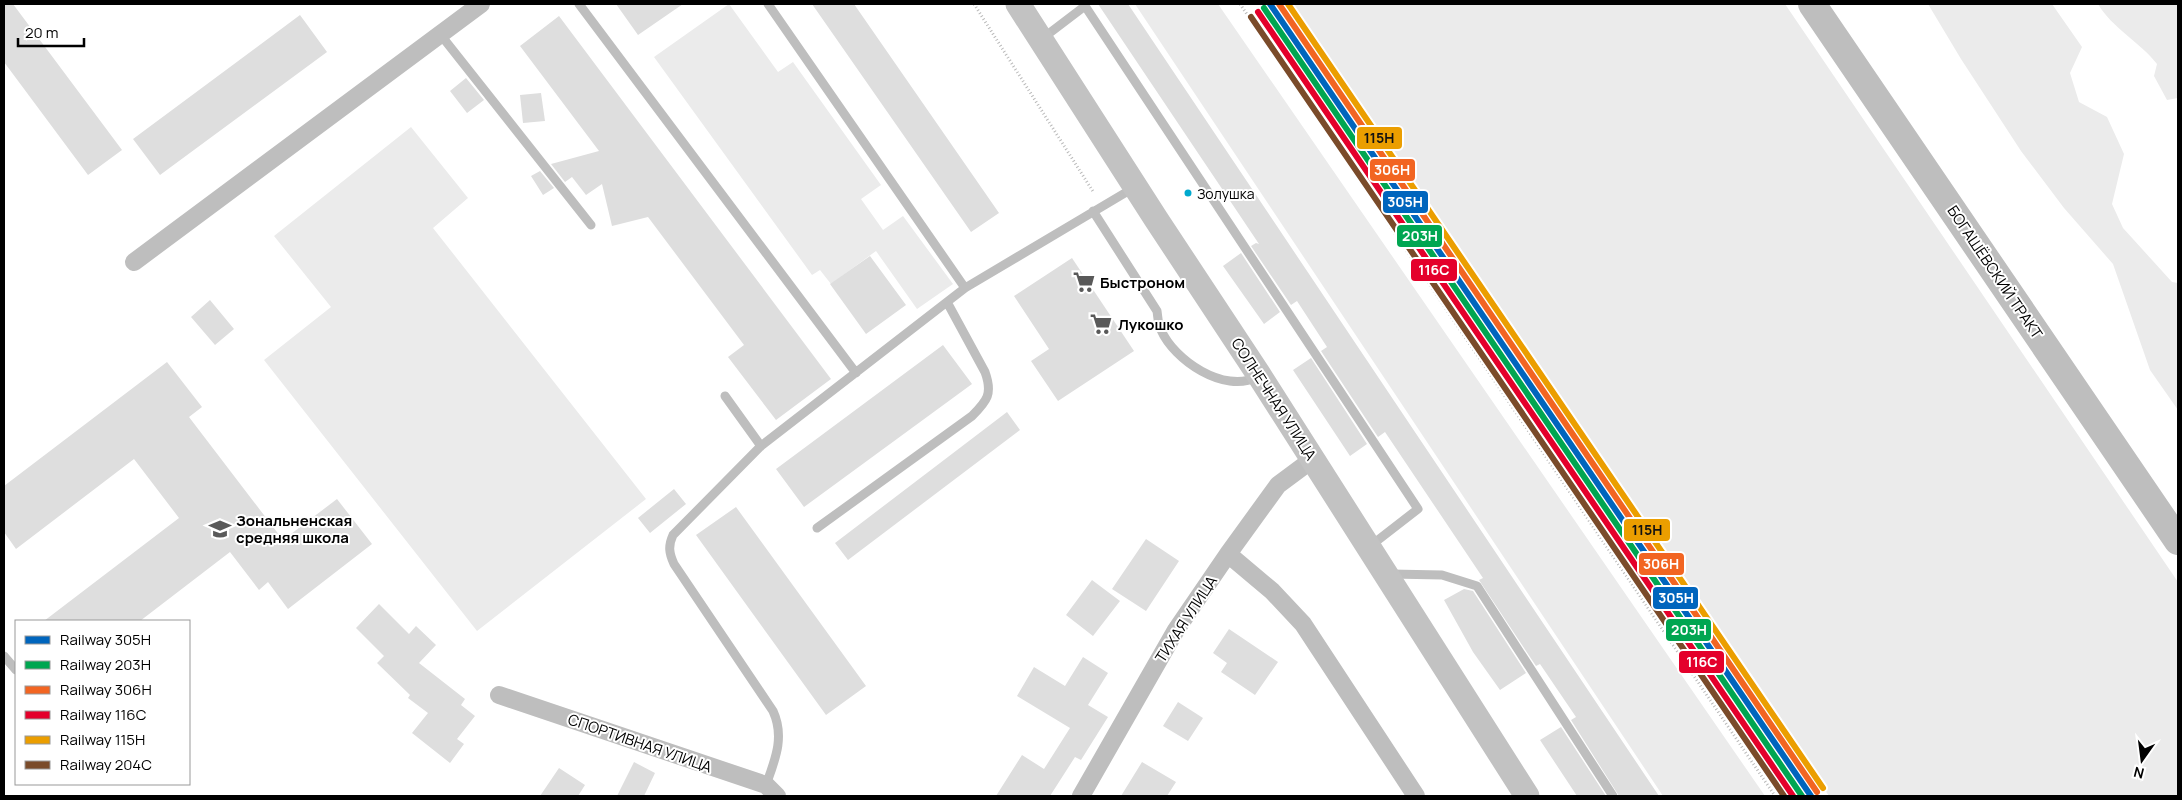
<svg xmlns="http://www.w3.org/2000/svg" width="2182" height="800" font-family="Manrope,sans-serif">
  <style>
    .green { fill: #ebebeb }
    .building { fill: #dedede }
    .lines { fill: none; stroke-linecap: round; stroke-linejoin: round }
    .path { stroke: #b9b9b9; stroke-width: 3; stroke-dasharray: 1 2.5; stroke-linecap: butt }
    .lane { stroke: #bebebe; stroke-width: 9 }
    .street { stroke: #bebebe; stroke-width: 18 }
    .secondary { stroke: #c2c2c2; stroke-width: 25 }
    .primary { stroke: #bebebe; stroke-width: 28 }
    .rail-1-casing { stroke: #fff; stroke-width: 10 }
    .rail-2-casing { stroke: #fff; stroke-width: 10 }
    .rail-3-casing { stroke: #fff; stroke-width: 10 }
    .rail-4-casing { stroke: #fff; stroke-width: 10 }
    .rail-5-casing { stroke: #fff; stroke-width: 10 }
    .rail-6-casing { stroke: #fff; stroke-width: 10 }
    .rail-1 { stroke: #0065bd; stroke-width: 6 }
    .rail-2 { stroke: #00a651; stroke-width: 6 }
    .rail-3 { stroke: #f26522; stroke-width: 6 }
    .rail-4 { stroke: #e4002b; stroke-width: 6 }
    .rail-5 { stroke: #eb9e00; stroke-width: 6 }
    .rail-6 { stroke: #7a4b2a; stroke-width: 6 }
    .bus-dot { fill: #00a9ce; stroke: #fff; stroke-width: 2 }
    .labels { text-anchor: middle; dominant-baseline: central; stroke-width: 4; stroke-linejoin: round; paint-order: stroke }
    .bus-label { font-size: 14px; fill: #000; stroke: #fff; text-anchor: start }
    .street-label { font-size: 15px; fill: #000; stroke: #fff }
    .poi-label { font-size: 15px; font-weight: bold; fill: #000; stroke: #fff; text-anchor: start }
    .line-badge { stroke: #fff; stroke-width: 2 }
    .badge-label { font-size: 14px; text-anchor: middle; font-weight: bold; fill: #fff }
    .pale-badge-label { font-size: 14px; text-anchor: middle; font-weight: bold; fill: #111 }
  </style>
  <rect width="100%" height="100%" fill="#fff"/>
  <path class="green" d="M729,4L778,72L793,62L881,185L861,199L883,230L903,216L953,284L917,309L876,251L831,284L820,270L812,275L654,57Z
    M1135,4H1218L1765,796H1663Z
    M1286,4H1785L2178,582V796H1829Z
    M1928,4H2052L2082,47L2070,73L2079,102L2107,117L2124,154L2112,204L2123,228L2172,282L2178,283V410L2150,370L2113,264L2064,208L2021,151L1961,59Z
    M2098,4H2178V98L2167,100L2154,76L2157,64C2140,42 2112,28 2098,4Z
    M411,127L468,198L433,228L646,499L477,631L264,360L331,307L274,236Z"/>
  <path class="building" d="M4,4H13L122,150L88,175L4,62Z
    M616,4H683L638,35Z
    M812,4H854L999,213L971,232Z
    M1098,4H1128L1659,796H1619L1571,720L1576,717L1540,664L1536,666L1479,580L1483,578L1385,432L1378,437L1321,351L1327,347L1297,301L1291,305L1251,246L1256,243L1259,244Z
    M300,15L327,52L160,175L133,139Z
    M559,16L831,379L776,420L728,357L744,345L648,217L612,226L602,184L586,195L572,177L565,182L551,164L599,151L520,46Z
    M466,78L484,100L467,113L450,91Z
    M541,93L545,121L523,123L520,95Z
    M540,171L554,188L543,195L531,176Z
    M1241,253L1280,312L1264,324L1223,266Z
    M870,256L906,305L866,334L830,284Z
    M1072,258L1134,351L1058,401L1031,361L1049,349L1014,296Z
    M210,300L234,329L215,345L191,317Z
    M943,345L972,384L804,507L776,469Z
    M1311,358L1367,444L1350,456L1293,370Z
    M167,362L202,407L189,417L283,540L337,499L372,544L288,609L268,582L259,590L230,552L140,621H44L179,518L134,459L16,549L4,532V486Z
    M1007,412L1020,430L848,560L835,543Z
    M674,489L686,504L650,533L638,518Z
    M736,507L866,686L826,715L696,535Z
    M1146,539L1179,561L1146,611L1112,589Z
    M1092,580L1120,601L1093,636L1066,615Z
    M1464,589L1473,591L1526,673L1500,690L1473,652L1444,600Z
    M379,604L409,634L416,626L436,645L419,663L465,699L461,705L475,716L457,739L464,744L450,763L412,733L428,713L408,698L410,695L377,663L384,656L356,628Z
    M1229,629L1278,662L1255,695L1221,672L1227,663L1213,653Z
    M1083,657L1108,673L1088,705L1108,717L1081,760L1075,757L1050,796H996L1022,755L1044,769L1070,728L1017,696L1034,667L1065,686Z
    M1178,702L1203,718L1188,741L1163,726Z
    M1561,727L1606,796H1577L1540,740Z
    M634,762L655,773L644,796H617Z
    M1142,762L1176,782L1167,796H1121Z
    M559,768L585,785L578,796H540Z"/>
  <g class="lines">
    <path class="path" d="M974,4L1094,193
      M1240,4L1775,796"/>
    <path class="lane" d="M579,4L856,373
      M768,4L965,288
      M440,34L591,225
      M1043,38L1085,6L1418,509L1369,547
      M1093,211L1157,311C1158,317 1158,325 1161,330C1174,360 1224,394 1257,377
      M725,396L761,446L965,288L1135,187
      M761,446L673,535C668,546 669,553 674,564L773,711C785,737 775,760 766,785
      M817,528L972,416C987,401 993,394 985,372L947,302
      M1391,574L1442,575L1477,586L1613,796
      M4,656L16,670"/>
    <path class="street" d="M134,262L481,4
      M1228,554L1272,591L1303,624L1416,796
      M499,695L766,785L777,796
      M1081,796L1176,630L1228,554L1278,485L1313,459"/>
    <path class="secondary" d="M1018,4L1156,219L1259,375L1527,796"/>
    <path class="primary" d="M1812,4L2178,541"/>
    <g class="rail-1-casing">
      <path id="rail-1" d="M1270,4L1811,796"/>
    </g>
    <g class="rail-2-casing">
      <path id="rail-2" d="M1264,8L1802,796"/>
    </g>
    <g class="rail-3-casing">
      <path id="rail-3" d="M1279,4L1817,792"/>
    </g>
    <g class="rail-4-casing">
      <path id="rail-4" d="M1258,12L1793,796"/>
    </g>
    <g class="rail-5-casing">
      <path id="rail-5" d="M1288,4L1823,788"/>
    </g>
    <g class="rail-6-casing">
      <path id="rail-6" d="M1251,17L1784,796"/>
    </g>
    <use href="#rail-1" class="rail-1"/>
    <use href="#rail-2" class="rail-2"/>
    <use href="#rail-3" class="rail-3"/>
    <use href="#rail-4" class="rail-4"/>
    <use href="#rail-5" class="rail-5"/>
    <use href="#rail-6" class="rail-6"/>
  </g>
  <defs>
    <g id="supermarket-bare" transform="scale(1.725)"><path d="M-6-5.5h2.5l.6 2H6L4.5 2H-2.5L-4.4-4H-6ZM-1.5 3.2a1.3 1.3 0 1 0 .1 0ZM3 3.2a1.3 1.3 0 1 0 .1 0Z" fill="#595959" stroke="#fff" stroke-width="2.5" paint-order="stroke"/></g>
    <g id="school-bare" transform="scale(1.725)"><path d="M0-5L7-2L0 1L-7-2ZM-4 1L0 2.5L4 1V4Q0 6-4 4Z" fill="#595959" stroke="#fff" stroke-width="2.5" paint-order="stroke"/></g>
  </defs>
  <g fill-rule="evenodd">
    <use href="#supermarket-bare" x="1084" y="282"/>
    <use href="#supermarket-bare" x="1101" y="324"/>
    <use href="#school-bare" x="220" y="529"/>
  </g>
  <circle class="bus-dot" cx="1188" cy="193" r="4.5"/>
  <g class="labels">
    <g class="bus-label">
      <text x="1197" y="193">Золушка</text>
    </g>
    <g class="street-label">
      <text transform="translate(1995 272) rotate(56)">БОГАШЁВСКИЙ ТРАКТ</text>
      <text transform="translate(1274 399) rotate(57)">СОЛНЕЧНАЯ УЛИЦА</text>
      <text transform="translate(1186 619) rotate(-57)">ТИХАЯ УЛИЦА</text>
      <text transform="translate(640 743) rotate(19)">СПОРТИВНАЯ УЛИЦА</text>
    </g>
    <g class="poi-label">
      <text x="1100" y="282">Быстроном</text>
      <text x="1118" y="324">Лукошко</text>
      <text x="236" y="520">Зональненская<tspan x="236" dy="17">средняя школа</tspan></text>
    </g>
  </g>
  <g class="line-badge">
    <rect x="1356" y="126" width="47" height="24" rx="5" fill="#eb9e00"/>
    <rect x="1369" y="158" width="47" height="24" rx="5" fill="#f26522"/>
    <rect x="1382" y="190" width="47" height="24" rx="5" fill="#0065bd"/>
    <rect x="1396" y="224" width="47" height="24" rx="5" fill="#00a651"/>
    <rect x="1410" y="258" width="48" height="24" rx="5" fill="#e4002b"/>
    <rect x="1623" y="518" width="48" height="24" rx="5" fill="#eb9e00"/>
    <rect x="1638" y="552" width="47" height="24" rx="5" fill="#f26522"/>
    <rect x="1652" y="586" width="47" height="24" rx="5" fill="#0065bd"/>
    <rect x="1665" y="618" width="47" height="24" rx="5" fill="#00a651"/>
    <rect x="1678" y="650" width="47" height="24" rx="5" fill="#e4002b"/>
  </g>
  <g class="badge-label">
    <text x="1392" y="175">306Н</text>
    <text x="1405" y="207">305Н</text>
    <text x="1420" y="241">203Н</text>
    <text x="1434" y="275">116С</text>
    <text x="1661" y="569">306Н</text>
    <text x="1676" y="603">305Н</text>
    <text x="1689" y="635">203Н</text>
    <text x="1702" y="667">116С</text>
  </g>
  <g class="pale-badge-label">
    <text x="1379" y="143">115Н</text>
    <text x="1647" y="535">115Н</text>
  </g>
  <rect width="2182" height="800" fill="none" stroke="#000000" stroke-width="10"/>
  <rect x="15" y="620" width="175" height="165" fill="#ffffff" stroke="#999999"/>
  <rect x="25" y="636" width="25" height="8" fill="#0065bd" stroke="#999999"/>
  <text x="60" y="645" font-size="15" fill="#000000">Railway 305Н</text>
  <rect x="25" y="661" width="25" height="8" fill="#00a651" stroke="#999999"/>
  <text x="60" y="670" font-size="15" fill="#000000">Railway 203Н</text>
  <rect x="25" y="686" width="25" height="8" fill="#f26522" stroke="#999999"/>
  <text x="60" y="695" font-size="15" fill="#000000">Railway 306Н</text>
  <rect x="25" y="711" width="25" height="8" fill="#e4002b" stroke="#999999"/>
  <text x="60" y="720" font-size="15" fill="#000000">Railway 116С</text>
  <rect x="25" y="736" width="25" height="8" fill="#eb9e00" stroke="#999999"/>
  <text x="60" y="745" font-size="15" fill="#000000">Railway 115Н</text>
  <rect x="25" y="761" width="25" height="8" fill="#7a4b2a" stroke="#999999"/>
  <text x="60" y="770" font-size="15" fill="#000000">Railway 204С</text>
  <g transform="translate(2142 760) rotate(194)" stroke="#ffffff" stroke-width="4" paint-order="stroke">
  <path d="M0-4L9 19L0 12L-9 19Z" fill="#000000"/>
  <text y="-8" font-size="14" font-weight="bold" text-anchor="middle" fill="#000000">N</text>
  </g>
  <path d="M18 38v8h66v-8" fill="none" stroke="#000000" stroke-width="2.5"/>
  <text x="25" y="38" font-size="15" fill="#000000" stroke="#ffffff" stroke-width="4" paint-order="stroke">20 m</text>
</svg>
